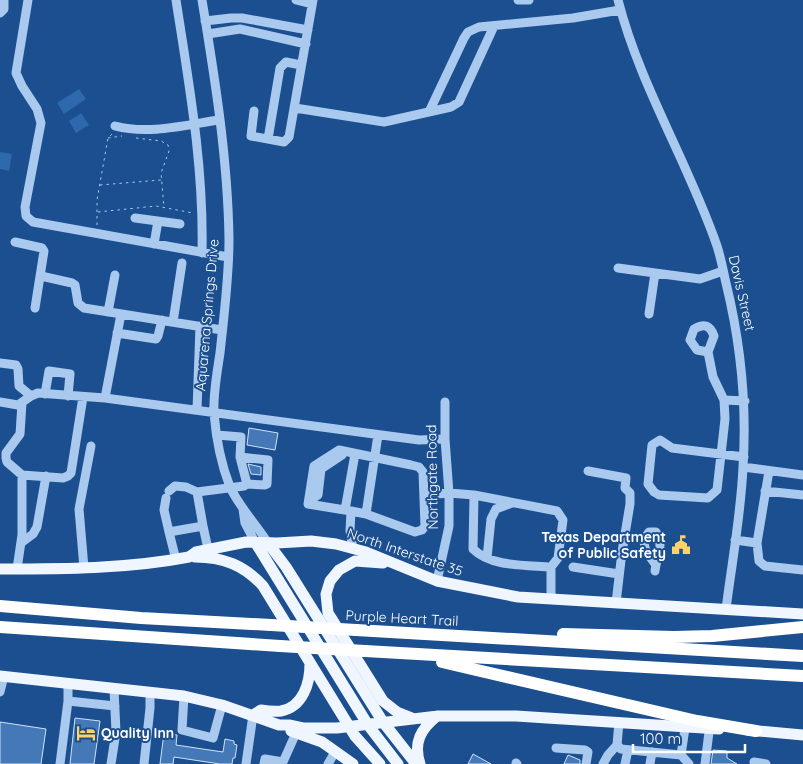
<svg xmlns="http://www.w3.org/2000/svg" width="803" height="764" font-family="Quicksand,sans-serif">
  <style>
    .green { fill: #2e69ad }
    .building { fill: #4478b7; stroke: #cfe3fa }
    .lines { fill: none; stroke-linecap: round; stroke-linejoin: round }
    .path { stroke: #a9c9ee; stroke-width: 1; stroke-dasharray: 2.5 4; stroke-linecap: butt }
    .minor { stroke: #a9c9ee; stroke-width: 9 }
    .major { stroke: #f0f6ff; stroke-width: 11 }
    .highway { stroke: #fff; stroke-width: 12 }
    .highway-bridge { stroke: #fff; stroke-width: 12 }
    .labels { text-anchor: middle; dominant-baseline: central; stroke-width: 4; stroke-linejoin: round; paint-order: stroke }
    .street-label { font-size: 14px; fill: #fff; stroke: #1b4f8f }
    .poi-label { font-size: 14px; font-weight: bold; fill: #fff; stroke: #1b4f8f; text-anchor: end }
  </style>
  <rect width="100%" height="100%" fill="#1b4f8f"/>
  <path class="green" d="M79,89L86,99L64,114L57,103Z
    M81,113L89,125L76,133L69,121Z
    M0,152L12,154L9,171L0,169Z"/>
  <path class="building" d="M249,428L278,433L275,450L247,445Z
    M248,464L261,467V475L251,474Z
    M75,718L100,721L94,764H70Z
    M0,722L46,729L41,764H0Z
    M164,733L177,735L176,745L223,752L225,739L234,741V744L237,745L235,758H233L232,764H220L174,757L173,764H160Z
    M713,750L727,751V758L737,764H711Z
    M473,754L491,764H468Z
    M568,755L580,760V764H564Z"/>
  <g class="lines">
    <path class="path" d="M108,138L122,136
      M136,138L161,141L168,145L169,151L161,173L164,207
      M100,185L161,180
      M98,212L156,206L193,213
      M97,225V200L108,138L112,134"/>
    <path class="minor" d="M28,0L16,73L22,86L37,109L41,123L25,207L26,216L33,222L228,257
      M176,0C189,84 204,167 202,253
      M202,0C215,79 228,160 229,240C229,278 224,315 220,353C217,373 213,394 214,413C216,438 221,464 230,487C240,508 256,524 268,543
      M296,0L312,4
      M518,0H529
      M618,0C640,86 688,162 717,246C721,258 723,270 726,283C741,344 747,404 743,467C741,514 732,562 726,609
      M0,13L4,9V0
      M205,21L231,18H242L308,30
      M208,34L240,29L306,44
      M295,108L384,122L451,107L459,102L494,26
      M254,111L251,136L284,142L289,137L313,0
      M429,112L464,38L468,32L479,27L573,18L620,10
      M115,126C149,135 185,125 219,120
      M268,139L280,68L286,62L301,65
      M135,218L180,224
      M15,242L42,248L44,251L35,308
      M154,244L158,221
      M618,268L700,279L723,271
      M41,276L72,283L75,285L78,303L84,308L222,330
      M108,312L115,275
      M649,314L655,273
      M173,322L182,263
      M117,333L156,339L158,336L162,320
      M708,352L697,350L690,340L694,329C704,323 710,325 714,336L708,352L713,377L724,400
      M0,363L16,365L18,369L19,386L31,396
      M45,394L49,371L70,374L68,396
      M105,398L121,314
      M0,402L18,405L31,396L38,393L105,398L419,440L445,439
      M197,410L200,326
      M240,457L247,484
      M744,457L672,448L660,440L652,445L648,484L654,492L659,495L708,498L717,490L725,419L724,400L745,401
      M743,467L803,475
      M588,471L626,478L625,488L630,493V504L622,552L616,603
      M22,475L7,462L6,458V453L20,434L22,403
      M169,491L175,486L186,487L197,492L203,526
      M765,491L803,495
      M197,492L244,486L247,484L265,485L267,484L268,460L240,457L241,437L217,435
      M425,495L449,493L474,495
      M166,498L164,510L169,532
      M309,501L318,495L321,469L342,455
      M243,509L245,523L255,542
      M345,510L355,454
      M351,511L308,504L314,466L339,450L411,465L419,467L423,472L425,526L422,530L415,532L366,514L351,511L350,531L353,549
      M366,514L378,435
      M735,540L757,543L759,561L765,566L803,570
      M21,543L33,534L37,527L46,476
      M757,543L769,471
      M487,558L491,519L496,509L512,503
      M176,560L169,532L203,526L208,549
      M551,567L558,558L563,520L557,511L474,495L473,549C491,567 526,565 551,567V599
      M573,567L619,574
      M84,568L79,509L91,446
      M17,569L22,535V475L63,478L68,476L71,473L83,397
      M655,571C656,558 665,545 656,532H649C639,545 647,553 656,565
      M437,581L449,526V493L445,439V402
      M0,692L4,676
      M184,696L182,730L213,738L222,705
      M68,701L115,706
      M619,722L617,745L621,749L681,755L689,764
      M556,748L585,750L588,752L586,764
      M681,755L685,728
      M754,762L766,764
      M516,763L517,764
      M60,764L68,701V683
      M111,764L116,732L114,689
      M144,764L150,708V692
      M246,764L253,715
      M264,764L265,759L283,762L296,733
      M328,764L335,752
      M603,764L608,755L617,745
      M625,764L628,750
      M650,764L652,752
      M705,764L710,724"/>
    <path class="major" d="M255,542L368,725L398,764
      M268,543L286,567L383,722L416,764
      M195,557C223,557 244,565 263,586L355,736L380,764
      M383,563L355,561L339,570L330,581L326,594L328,613L383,701L397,712L412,718
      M0,569C63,569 127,569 189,557L196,552L246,542L277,543L311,541L336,544L366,552L437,581L518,597L803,614
      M0,676L184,696L222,705L279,725H289L303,728H337L438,716H516L719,729
      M253,715L261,710C267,711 274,712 281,711C303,707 310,683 310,664
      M747,730L803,735
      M291,731L322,742L353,764
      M420,764C413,742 421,729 437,716"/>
    <path class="highway" d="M0,606L141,618L271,625
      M0,627L280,646
      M356,630L803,656
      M563,634L674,637L712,636L803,627
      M365,651L803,676
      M442,662L697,721L756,731"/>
    <path class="highway-bridge" d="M271,625L356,630
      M280,646L365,651"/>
  </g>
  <defs>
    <g id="civic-bare" transform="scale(1.5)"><path d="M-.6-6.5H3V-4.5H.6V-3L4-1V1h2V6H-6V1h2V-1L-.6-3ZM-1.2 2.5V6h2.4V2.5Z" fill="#ffd166" stroke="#1b4f8f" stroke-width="2.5" paint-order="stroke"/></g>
    <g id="hotel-bare" transform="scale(1.5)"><path d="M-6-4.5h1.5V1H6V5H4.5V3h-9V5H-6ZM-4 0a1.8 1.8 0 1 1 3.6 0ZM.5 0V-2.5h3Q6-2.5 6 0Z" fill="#ffd166" stroke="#1b4f8f" stroke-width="2.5" paint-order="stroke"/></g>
  </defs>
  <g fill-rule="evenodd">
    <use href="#civic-bare" x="681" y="545"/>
    <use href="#hotel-bare" x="86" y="733"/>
  </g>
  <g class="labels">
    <g class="street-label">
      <text transform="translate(742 293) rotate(77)">Davis Street</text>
      <text transform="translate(207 315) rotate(-85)">Aquarena Springs Drive</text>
      <text transform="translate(432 477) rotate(-91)">Northgate Road</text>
      <text transform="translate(405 552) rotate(19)">North Interstate 35</text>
      <text transform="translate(402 618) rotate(3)">Purple Heart Trail</text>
    </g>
    <g class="poi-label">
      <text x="666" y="537">Texas Department<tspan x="666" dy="16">of Public Safety</tspan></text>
      <text x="101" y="733" text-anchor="start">Quality Inn</text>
    </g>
  </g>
  <path d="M633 744v8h112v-8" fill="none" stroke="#ffffff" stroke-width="2.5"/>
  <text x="640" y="744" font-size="15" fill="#ffffff" stroke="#1b4f8f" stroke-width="4" paint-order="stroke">100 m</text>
</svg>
